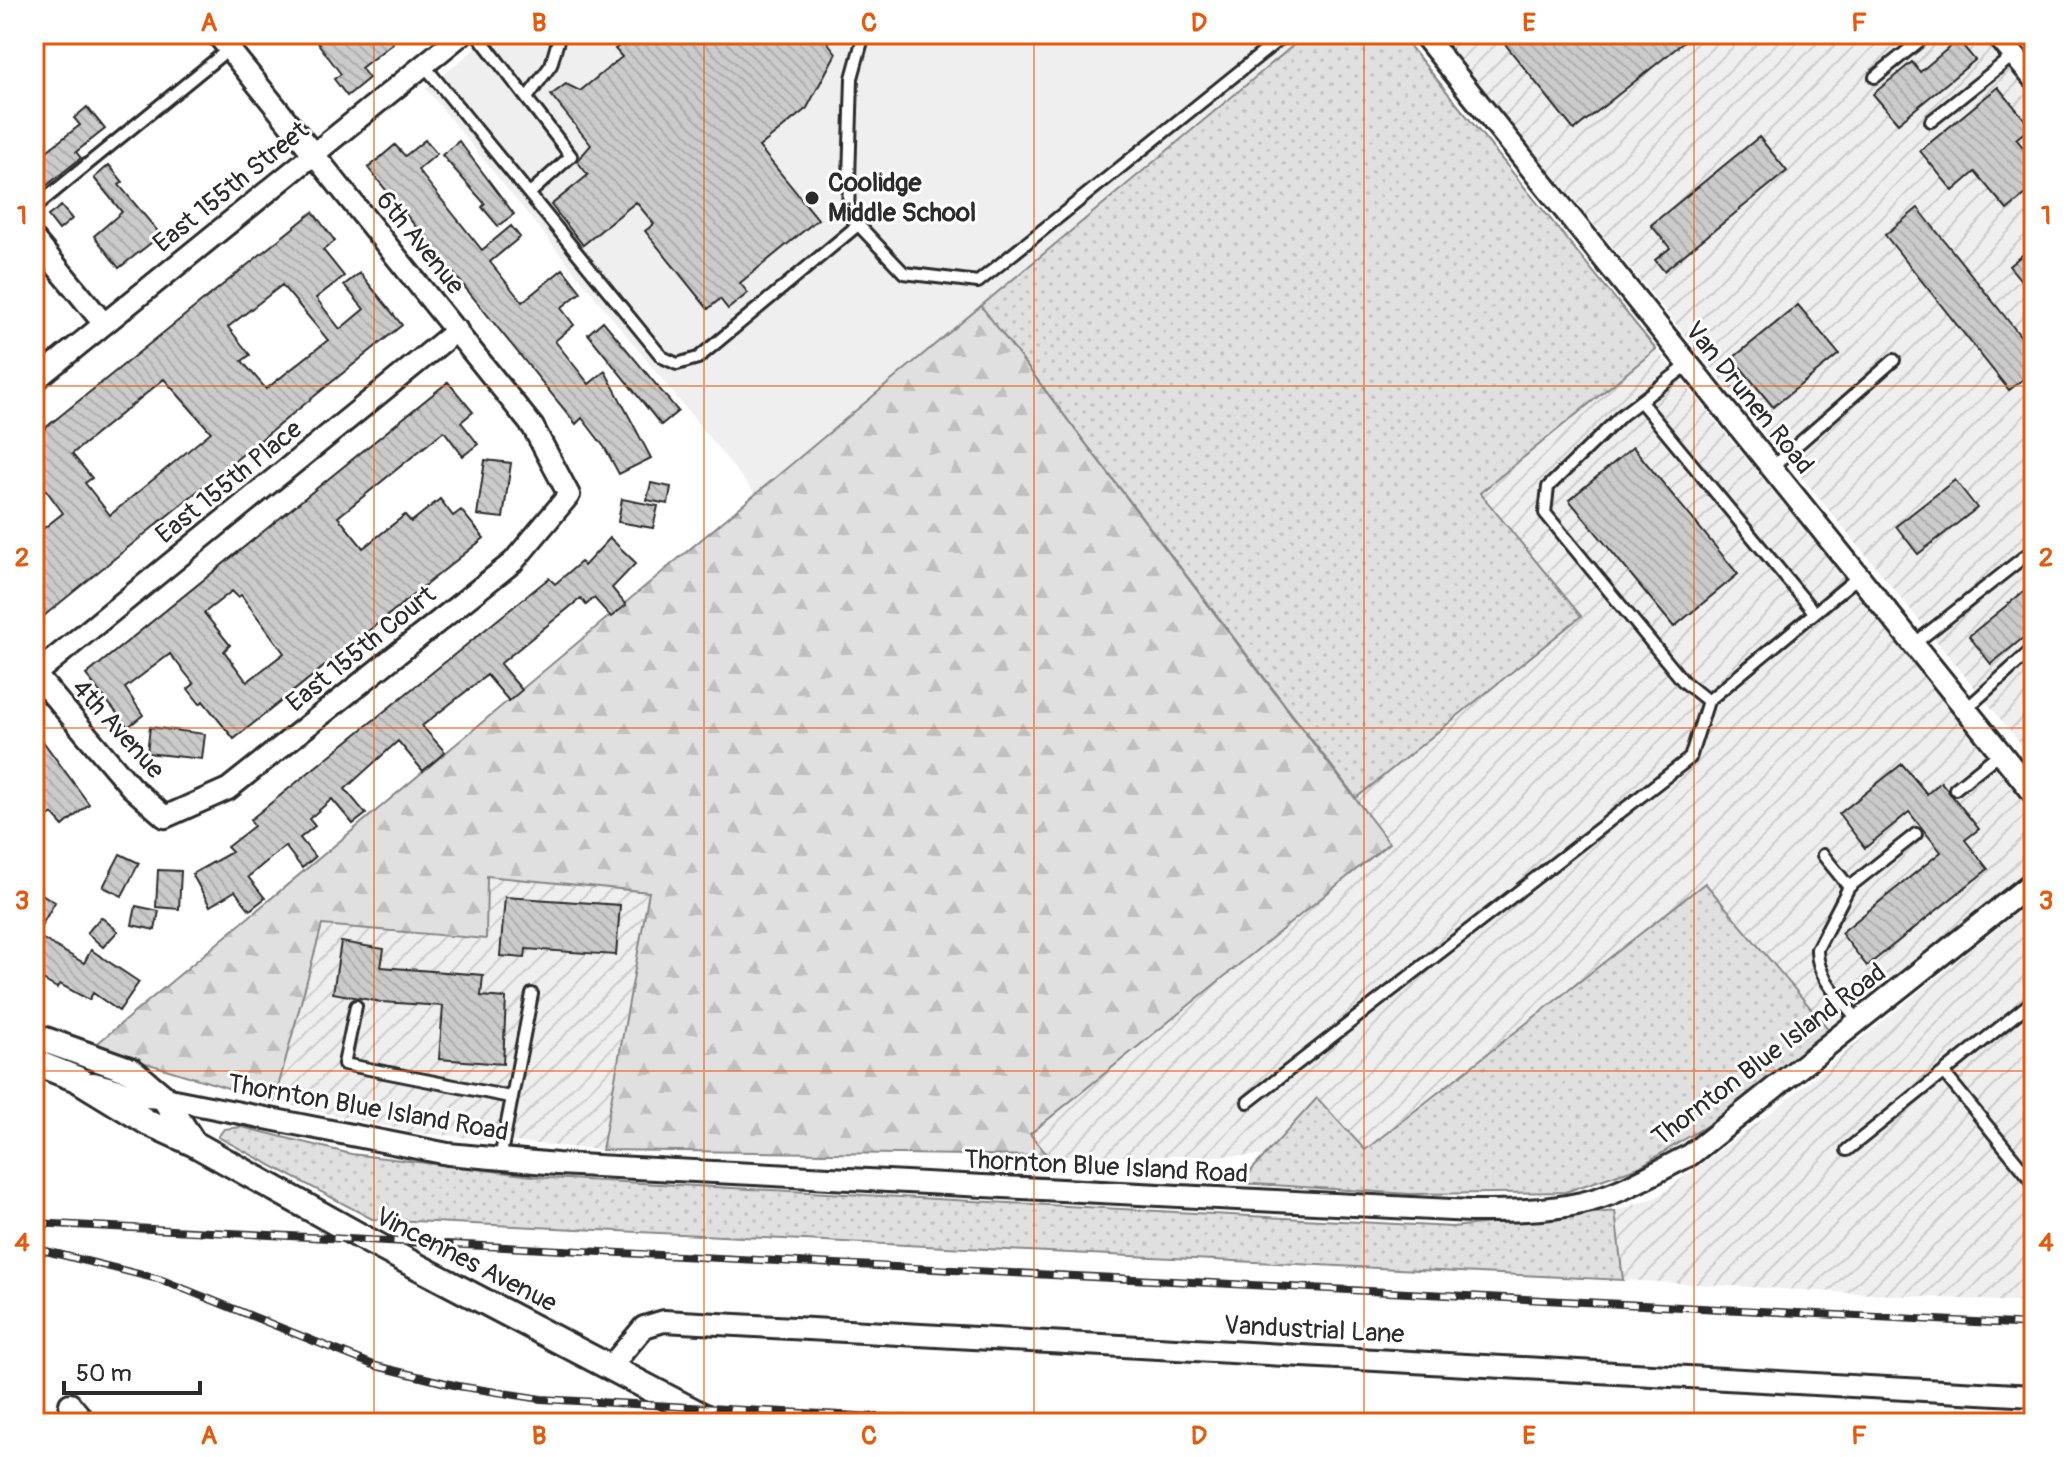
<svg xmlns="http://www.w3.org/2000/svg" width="2068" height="1457" font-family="Pangolin,sans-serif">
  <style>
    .built { fill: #efefef }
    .industrial { fill: url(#industrial-furrows) }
    .grass { fill: url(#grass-dots); stroke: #868686; stroke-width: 2 }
    .forest { fill: url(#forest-firs); stroke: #868686; stroke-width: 2 }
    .building { fill: url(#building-back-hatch); stroke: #2b2b2b; stroke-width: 2; fill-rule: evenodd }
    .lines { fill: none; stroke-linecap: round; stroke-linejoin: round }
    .service-casing { stroke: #2b2b2b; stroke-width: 16 }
    .minor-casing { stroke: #2b2b2b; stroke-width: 26 }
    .tertiary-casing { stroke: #2b2b2b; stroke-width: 30 }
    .service { stroke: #fff; stroke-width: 10 }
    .minor { stroke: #fff; stroke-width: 20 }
    .tertiary { stroke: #fff; stroke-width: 24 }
    .rail-casing { stroke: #2b2b2b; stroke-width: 8 }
    .rail { stroke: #fff; stroke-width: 5; stroke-dasharray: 15; stroke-linecap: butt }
    .grid { fill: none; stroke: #e8590c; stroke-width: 2; stroke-opacity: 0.55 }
    .poi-dot { fill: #2b2b2b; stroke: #fff; stroke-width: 3 }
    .labels { text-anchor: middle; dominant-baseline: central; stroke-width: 6; stroke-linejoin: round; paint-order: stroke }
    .poi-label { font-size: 26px; font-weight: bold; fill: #2b2b2b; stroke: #fff; text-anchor: start }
    .street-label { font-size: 26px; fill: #2b2b2b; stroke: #fff }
    .neatline { fill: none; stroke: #e8590c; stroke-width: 3 }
    .grid-label { font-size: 26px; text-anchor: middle; font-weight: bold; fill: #e8590c }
  </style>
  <defs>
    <pattern id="industrial-furrows" width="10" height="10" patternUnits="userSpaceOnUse" patternTransform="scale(2)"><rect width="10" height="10" fill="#efefef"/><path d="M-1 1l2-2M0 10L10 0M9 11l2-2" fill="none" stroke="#cdcdcd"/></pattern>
    <pattern id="grass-dots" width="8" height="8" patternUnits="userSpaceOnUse" patternTransform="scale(2)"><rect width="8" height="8" fill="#e0e0e0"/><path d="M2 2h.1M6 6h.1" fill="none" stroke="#c0c0c0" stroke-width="1.8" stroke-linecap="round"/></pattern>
    <pattern id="forest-firs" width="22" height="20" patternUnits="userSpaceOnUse" patternTransform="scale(2)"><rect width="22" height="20" fill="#e0e0e0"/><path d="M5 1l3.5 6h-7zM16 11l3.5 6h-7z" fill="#c0c0c0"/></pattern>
    <pattern id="building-back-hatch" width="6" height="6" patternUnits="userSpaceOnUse" patternTransform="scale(2)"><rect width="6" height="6" fill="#cbcbcb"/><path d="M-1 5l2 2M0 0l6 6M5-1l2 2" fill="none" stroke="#aeaeae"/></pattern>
  </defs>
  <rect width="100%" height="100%" fill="#fff"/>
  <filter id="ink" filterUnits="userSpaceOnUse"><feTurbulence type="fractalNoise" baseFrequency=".0125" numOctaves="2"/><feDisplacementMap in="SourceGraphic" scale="16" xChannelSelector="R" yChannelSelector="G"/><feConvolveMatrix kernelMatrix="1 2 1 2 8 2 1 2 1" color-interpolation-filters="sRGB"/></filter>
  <g filter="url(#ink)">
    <path class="built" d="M493,34H1307L756,495L426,89Z"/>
    <path class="industrial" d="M1438,34H1984L2034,95V760Z
      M1656,349L1940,694L2034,817V865L1830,1031L1704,883L1365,1151L1317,1098L1264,1156H1048L1030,1134L1389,843L1356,798L1581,616L1480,493Z
      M487,876L650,892L602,1150L418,1133L274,1102L321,925L486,939Z
      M2034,898V1303L1623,1280L1615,1211L1657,1197L1773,1111Z"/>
    <path class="grass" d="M1307,34H1400L1656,349L1480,493L1581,616L1356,798L981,306Z
      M1705,883L1830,1031L1729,1112L1639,1167L1565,1192L1409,1194L1240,1183L1317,1098L1365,1150Z
      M242,1127L351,1154L549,1178L1452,1227L1615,1211L1623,1280L372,1219L218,1137L224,1129Z"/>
    <path class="forest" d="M981,306L1389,843L1030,1134L1048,1156L602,1150L649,892L487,876L486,939L322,925L274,1102L93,1047Z"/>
    <path class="building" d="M311,34H386L393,43L361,68L369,78L347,96L334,79L341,74Z
      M634,34H821L836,53L807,108L759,147L818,219L740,283L748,293L728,309L720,299L708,309L645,231L654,224L636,202L583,245L551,205L588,175L577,161L591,145L551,95L566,84L580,91L622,57L615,49Z
      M1497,34H1694L1574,130Z
      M1958,40L1975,60L1898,123L1873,94L1912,62L1920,72Z
      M1998,87L2031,127L2016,139L2034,160V187L2007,210L1975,172L1953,191L1920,151Z
      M87,107L105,129L76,152L81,158L46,186L34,171V161L80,125L74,118Z
      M1759,137L1787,171L1664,271L1655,260L1670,248L1651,225Z
      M425,140L437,154L418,170L482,250L511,226L520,237L490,262L522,302L563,269L581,292L561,308L574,325L555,341L589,384L605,371L651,458L619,474L605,448L582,418L576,424L368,168L395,145L405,156Z
      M459,141L514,214L498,226L482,207L485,204L442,155Z
      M109,165L123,182L119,185L161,235L119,268L94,236L122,212L94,178Z
      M61,206L72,219L59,230L48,216Z
      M1918,208L2034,353V371L2009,390L1885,235Z
      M313,212L335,241L323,250L344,276L316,298L340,329L364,309L344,285L360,273L402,325L34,624V536L63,513L34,474V437ZM282,285L328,340L266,389L242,361L250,355L228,327ZM164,379L211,432L110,515L85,483L92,478L72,454Z
      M2034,245V296L2009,266Z
      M1798,305L1839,354L1773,407L1733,358Z
      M603,321L678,411L661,425L588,334Z
      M448,382L473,412L461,422L478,444L463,456L444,431L338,517L363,548L405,515L411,522L440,499L453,516L461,510L484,538L234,739L203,701L200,704L188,689L194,684L170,654L125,688L143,715L128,727L86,675ZM232,591L238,597L241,595L284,653L247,682L224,651L230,645L204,613Z
      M1633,447L1738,574L1674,627L1569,500Z
      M485,460L511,463L503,518L477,515Z
      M1955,480L1977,508L1918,554L1896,526Z
      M651,483L671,487L668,504L647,500Z
      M622,499L658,506L653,528L618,522Z
      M610,538L636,563L612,588L626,605L611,617L594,598L586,605L581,598L500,664L522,690L509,701L487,675L422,726L445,752L423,771L398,741L345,789L366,814L353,824L332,799L309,819L315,826L300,838L315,857L302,868L285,846L248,877L265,898L250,910L235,891L210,906L192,874L232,852L227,847L254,826L250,820L549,578L555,584L581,562L584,566Z
      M2028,588L2034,596V629L1991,664L1969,636Z
      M150,727L205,734L202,759L147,753Z
      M34,729L89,804L63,826L52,814L34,829Z
      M1902,764L1927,794L1941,782L1979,829L1965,840L1988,869L1867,966L1841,933L1941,852L1909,812L1865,848L1839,814Z
      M120,854L139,863L122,896L103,887Z
      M158,870L181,871L179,909L156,907Z
      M40,893L55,902L36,935L84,963L91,950L139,982L119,1011L93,993L89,1000L60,984L57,988L34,975V904Z
      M505,897L620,905L616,955L526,949L525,958L500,956Z
      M136,906L159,911L155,930L132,925Z
      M101,917L118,931L103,947L87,933Z
      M341,942L384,949L381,967L483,975L481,996L506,998L503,1064L439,1059L443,1006L381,1002L333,993Z"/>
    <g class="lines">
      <g class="service-casing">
        <path id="service" d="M477,34L571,156L529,194
          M864,34L852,78L848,214L904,273L978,282L1286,34
          M424,65L662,357L677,364L698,358L858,225
          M1875,77L1928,34
          M527,98L551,65L560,34
          M1931,121L2014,55
          M34,208L247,34
          M1689,364L1622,415L1548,487L1545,513L1683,681L1708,701L1859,576
          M1640,401L1814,612
          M1772,467L1894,360
          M1914,644L2034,549
          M1966,709L2034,648
          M1955,789L2001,752
          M1823,855L1849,887
          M356,1006L344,1064L510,1097
          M1859,1021C1842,1000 1816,978 1817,949L1849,887L1916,834
          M1944,1073L2034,1183
          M1248,1102L1690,758L1708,701
          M1847,1150L2034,1000
          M500,1159L532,994"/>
      </g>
      <g class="minor-casing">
        <path id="minor" d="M1423,34L2034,794
          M1996,34L2034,79
          M34,239L104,324
          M34,381L462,34
          M34,673L131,787L165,817L228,789L513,562L569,495L533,427L217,34
          M34,675L457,330
          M93,1083L144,1097L164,1098L448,1154L557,1164L1471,1211C1508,1211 1546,1211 1582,1203C1621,1194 1655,1172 1690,1155L2034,881
          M611,1366L644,1327L664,1321L2034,1396
          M70,1404L86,1423"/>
      </g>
      <g class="tertiary-casing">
        <path id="tertiary" d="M34,1036L132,1071L164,1098L193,1143
          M34,1062L77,1079L147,1122L193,1143L367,1240L716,1423"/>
      </g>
      <use href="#service" class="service"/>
      <use href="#minor" class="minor"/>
      <use href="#tertiary" class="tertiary"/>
      <g class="rail-casing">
        <path id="rail" d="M34,1223L2034,1325
          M34,1248L162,1280L376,1366L458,1386L541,1399L989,1423"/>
      </g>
      <use href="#rail" class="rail"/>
    </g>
  </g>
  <path class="grid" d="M374,34V1423M704,34V1423M1034,34V1423M1364,34V1423M1694,34V1423M34,386H2034M34,728H2034M34,1071H2034"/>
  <circle class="poi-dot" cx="812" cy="198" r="8"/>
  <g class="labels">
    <g class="poi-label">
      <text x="828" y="183">Coolidge<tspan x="828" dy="30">Middle School</tspan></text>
    </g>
    <g class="street-label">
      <text transform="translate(231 187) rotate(-39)">East 155th Street</text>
      <text transform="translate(420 243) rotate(51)">6th Avenue</text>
      <text transform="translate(1749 398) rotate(51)">Van Drunen Road</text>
      <text transform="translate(229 482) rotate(-39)">East 155th Place</text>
      <text transform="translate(361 649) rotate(-39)">East 155th Court</text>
      <text transform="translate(118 729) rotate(48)">4th Avenue</text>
      <text transform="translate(1769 1055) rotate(-37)">Thornton Blue Island Road</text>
      <text transform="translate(368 1108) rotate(10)">Thornton Blue Island Road</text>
      <text transform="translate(1106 1167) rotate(3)">Thornton Blue Island Road</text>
      <text transform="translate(466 1260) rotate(27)">Vincennes Avenue</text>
      <text transform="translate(1314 1330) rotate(3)">Vandustrial Lane</text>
    </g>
  </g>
  <rect width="2068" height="1457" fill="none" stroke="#fff" stroke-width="88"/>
  <path d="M64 1381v12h136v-12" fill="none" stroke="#2b2b2b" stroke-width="4"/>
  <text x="76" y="1381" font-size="24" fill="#2b2b2b" stroke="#ffffff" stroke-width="6" paint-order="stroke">50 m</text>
  <rect x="44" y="44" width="1980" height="1369" class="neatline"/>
  <g class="grid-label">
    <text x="209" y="31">A</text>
    <text x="539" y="31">B</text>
    <text x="869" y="31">C</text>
    <text x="1199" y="31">D</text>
    <text x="1529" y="31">E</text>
    <text x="1859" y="31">F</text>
    <text x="22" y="224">1</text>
    <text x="2046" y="224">1</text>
    <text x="22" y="566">2</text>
    <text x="2046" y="566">2</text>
    <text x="22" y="909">3</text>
    <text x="2046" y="909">3</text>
    <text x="22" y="1251">4</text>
    <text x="2046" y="1251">4</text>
    <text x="209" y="1444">A</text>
    <text x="539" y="1444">B</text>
    <text x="869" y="1444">C</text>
    <text x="1199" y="1444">D</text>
    <text x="1529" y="1444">E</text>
    <text x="1859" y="1444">F</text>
  </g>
</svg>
